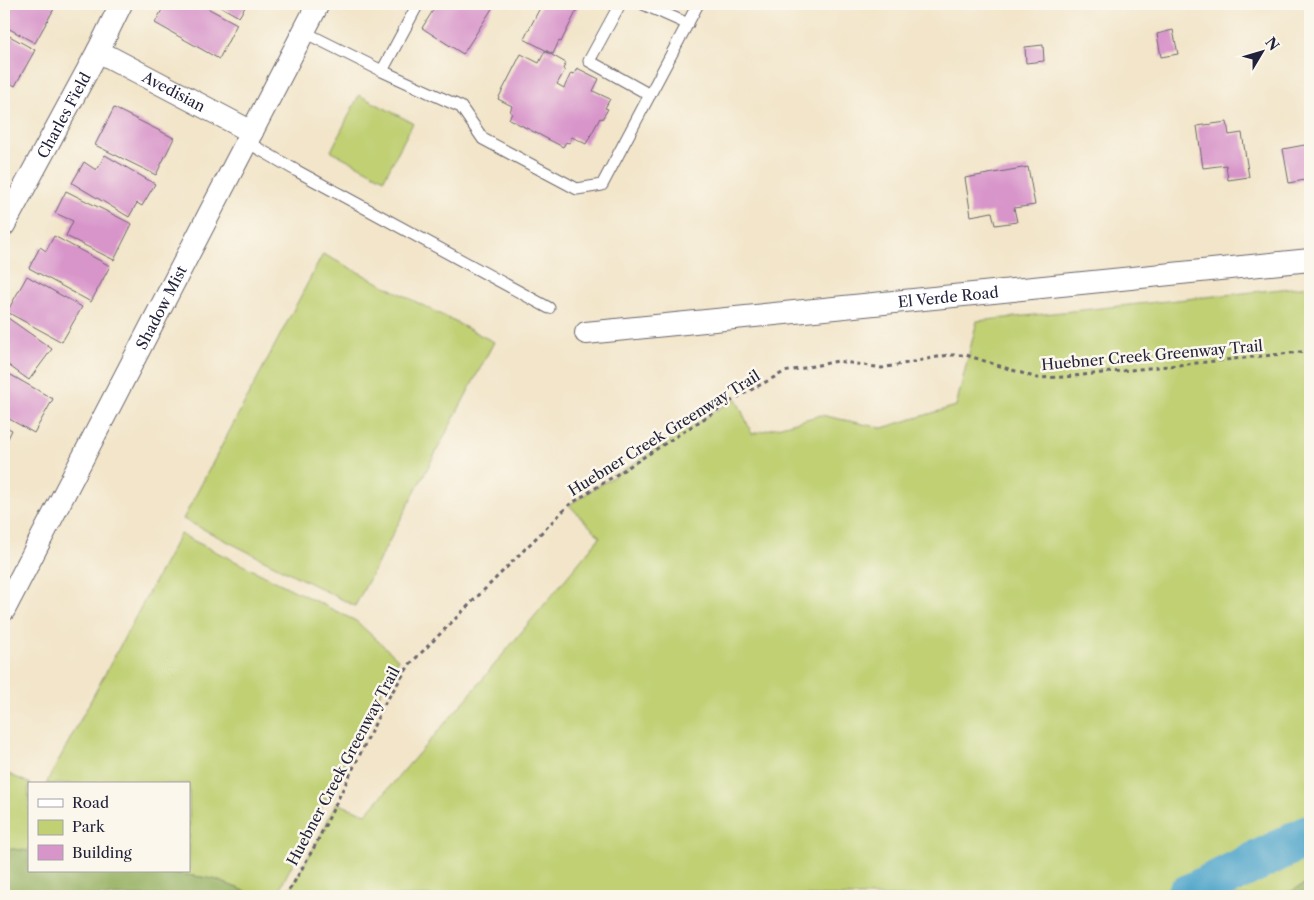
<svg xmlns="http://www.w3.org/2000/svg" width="1314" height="900" font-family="'Libre Caslon Text',serif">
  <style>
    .green { fill: #c0d073; stroke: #717957 }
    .forest { fill: #98b265; stroke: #5d6a50 }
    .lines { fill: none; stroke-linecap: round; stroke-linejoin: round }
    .river { stroke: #4da4ca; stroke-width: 41 }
    .building { fill: #d895ca }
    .lane-casing { stroke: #6b666d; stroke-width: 13 }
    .street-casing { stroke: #6b666d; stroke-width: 24 }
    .path { stroke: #6b666d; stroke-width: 3; stroke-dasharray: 4 4; stroke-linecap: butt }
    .lane { stroke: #fff; stroke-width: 11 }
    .street { stroke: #fff; stroke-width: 22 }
    .labels { text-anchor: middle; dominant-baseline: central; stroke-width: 5; stroke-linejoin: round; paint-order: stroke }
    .street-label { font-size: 15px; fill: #22223b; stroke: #fbf7ec }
  </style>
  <rect width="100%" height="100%" fill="#fbf7ec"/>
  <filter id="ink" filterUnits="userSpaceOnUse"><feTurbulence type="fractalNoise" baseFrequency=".02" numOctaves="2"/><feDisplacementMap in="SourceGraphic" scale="10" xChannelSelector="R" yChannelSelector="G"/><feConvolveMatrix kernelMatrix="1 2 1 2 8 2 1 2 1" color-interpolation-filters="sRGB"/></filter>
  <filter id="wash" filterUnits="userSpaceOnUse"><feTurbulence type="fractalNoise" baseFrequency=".0096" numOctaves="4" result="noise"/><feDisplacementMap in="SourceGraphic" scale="20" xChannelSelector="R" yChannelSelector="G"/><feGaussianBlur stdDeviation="1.12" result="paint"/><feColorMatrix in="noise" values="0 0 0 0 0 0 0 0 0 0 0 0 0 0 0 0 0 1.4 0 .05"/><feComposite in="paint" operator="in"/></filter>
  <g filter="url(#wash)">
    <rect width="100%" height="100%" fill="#f2e5c9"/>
    <path class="green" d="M359,95L413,123L384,179L331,151Z
      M323,254L494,342L355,606L183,519Z
      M1310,286V882L1281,896H279L292,886L317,842L336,803L366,814L467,698L600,537L569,505L736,398L752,434L821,415L882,428L956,406L977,321Z
      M180,534L356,621L398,659L276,896H258L214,879L161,871H189V784H46Z
      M4,772L31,784H29V851L4,848Z"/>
    <path class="forest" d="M4,848L29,851V871H161L214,879L258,896H4Z
      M1310,882V896H1281Z"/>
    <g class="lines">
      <path class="river" d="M1186,896L1310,835"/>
    </g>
    <g id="blocks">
      <path class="building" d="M4,4H50L55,7L35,43L4,26Z
        M165,4H200L237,24L219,59L155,23Z
        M216,4H247L239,17Z
        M437,4H495L463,54L422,28Z
        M542,4H580L561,42L559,41L553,54L524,39Z
        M1173,30L1178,54L1161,57L1157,34Z
        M4,33L35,50L15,86L4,79Z
        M1043,45L1044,61L1026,63L1025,47Z
        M545,51L566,63L563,69L565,70L557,84L564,88L571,73L574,74L577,68L599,79L593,91L610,99L605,108L608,109L602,119L600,118L586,144L572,137L569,143L566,142L563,147L509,119L512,113L510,112L512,106L498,99L521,54L539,63Z
        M4,87L8,90L4,99Z
        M114,108L174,138L156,175L95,145Z
        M1227,122L1229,135L1242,133L1249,177L1228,180L1226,165L1203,168L1197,126Z
        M1310,144V179L1289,183L1283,149Z
        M105,155L155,184L142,206L137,203L129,217L72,183L84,162L96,170Z
        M1028,167L1035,205L1014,208L1017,222L995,225L992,212L971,216L965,178Z
        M66,191L132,224L114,260L66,236L73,221L55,213Z
        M54,236L110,266L91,302L29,268L40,247L46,251Z
        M27,276L82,307L62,342L7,312Z
        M8,318L52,349L29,380L4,362V324Z
        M4,371L53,399L34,433L4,416Z
        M4,426L12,430L4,447Z"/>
    </g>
  </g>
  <g filter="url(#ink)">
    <use href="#blocks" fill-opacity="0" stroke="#6b666d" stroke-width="1"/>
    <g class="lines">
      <g class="lane-casing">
        <path id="lane" d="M620,4L589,61L650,95
          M643,4L688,24
          M304,32L382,71L461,107L483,139L577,189L602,185L698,4
          M382,71L418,4
          M247,142L297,171L549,308"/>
      </g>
      <g class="street-casing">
        <g id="street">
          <path id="s1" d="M98,51L252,132"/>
          <path id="s2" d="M4,225L98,51L121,4"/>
          <path id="s3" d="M586,333L1310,260"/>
          <path id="s4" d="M4,610L318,4"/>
        </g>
      </g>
      <path class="path" d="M284,896L292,886L317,842L385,703L410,664L569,505L736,398L784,372L838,361L882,368L948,355H966L1037,378L1064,377L1310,351"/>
      <use href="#lane" class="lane"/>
      <use href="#street" class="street"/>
    </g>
  </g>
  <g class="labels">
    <g class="street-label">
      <text stroke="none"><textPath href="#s1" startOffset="86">Avedisian</textPath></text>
      <text stroke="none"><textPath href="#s2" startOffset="125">Charles Field</textPath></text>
      <text stroke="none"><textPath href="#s3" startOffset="364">El Verde Road</textPath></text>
      <text stroke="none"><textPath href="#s4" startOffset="341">Shadow Mist</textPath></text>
      <text transform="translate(1152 355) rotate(-5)">Huebner Creek Greenway Trail</text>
      <text transform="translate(664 433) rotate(-32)">Huebner Creek Greenway Trail</text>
      <text transform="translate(343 766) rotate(-62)">Huebner Creek Greenway Trail</text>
    </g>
  </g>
  <rect width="1314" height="900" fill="none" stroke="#fbf7ec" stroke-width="20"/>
  <rect x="28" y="782" width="162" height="90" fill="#fbf7ec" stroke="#a4a2a5"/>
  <rect x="38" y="799" width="25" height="8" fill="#ffffff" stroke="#a4a2a5"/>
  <text x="72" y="808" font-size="15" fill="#22223b">Road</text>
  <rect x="38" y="820" width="25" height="15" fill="#c0d073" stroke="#a4a2a5"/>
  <text x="72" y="832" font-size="15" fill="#22223b">Park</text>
  <rect x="38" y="845" width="25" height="15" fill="#d895ca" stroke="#a4a2a5"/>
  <text x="72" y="858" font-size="15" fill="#22223b">Building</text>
  <g transform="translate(1262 52) rotate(52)" stroke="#fbf7ec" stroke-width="4" paint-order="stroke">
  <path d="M0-4L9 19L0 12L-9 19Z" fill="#22223b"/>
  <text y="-8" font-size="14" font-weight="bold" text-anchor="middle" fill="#22223b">N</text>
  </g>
</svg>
